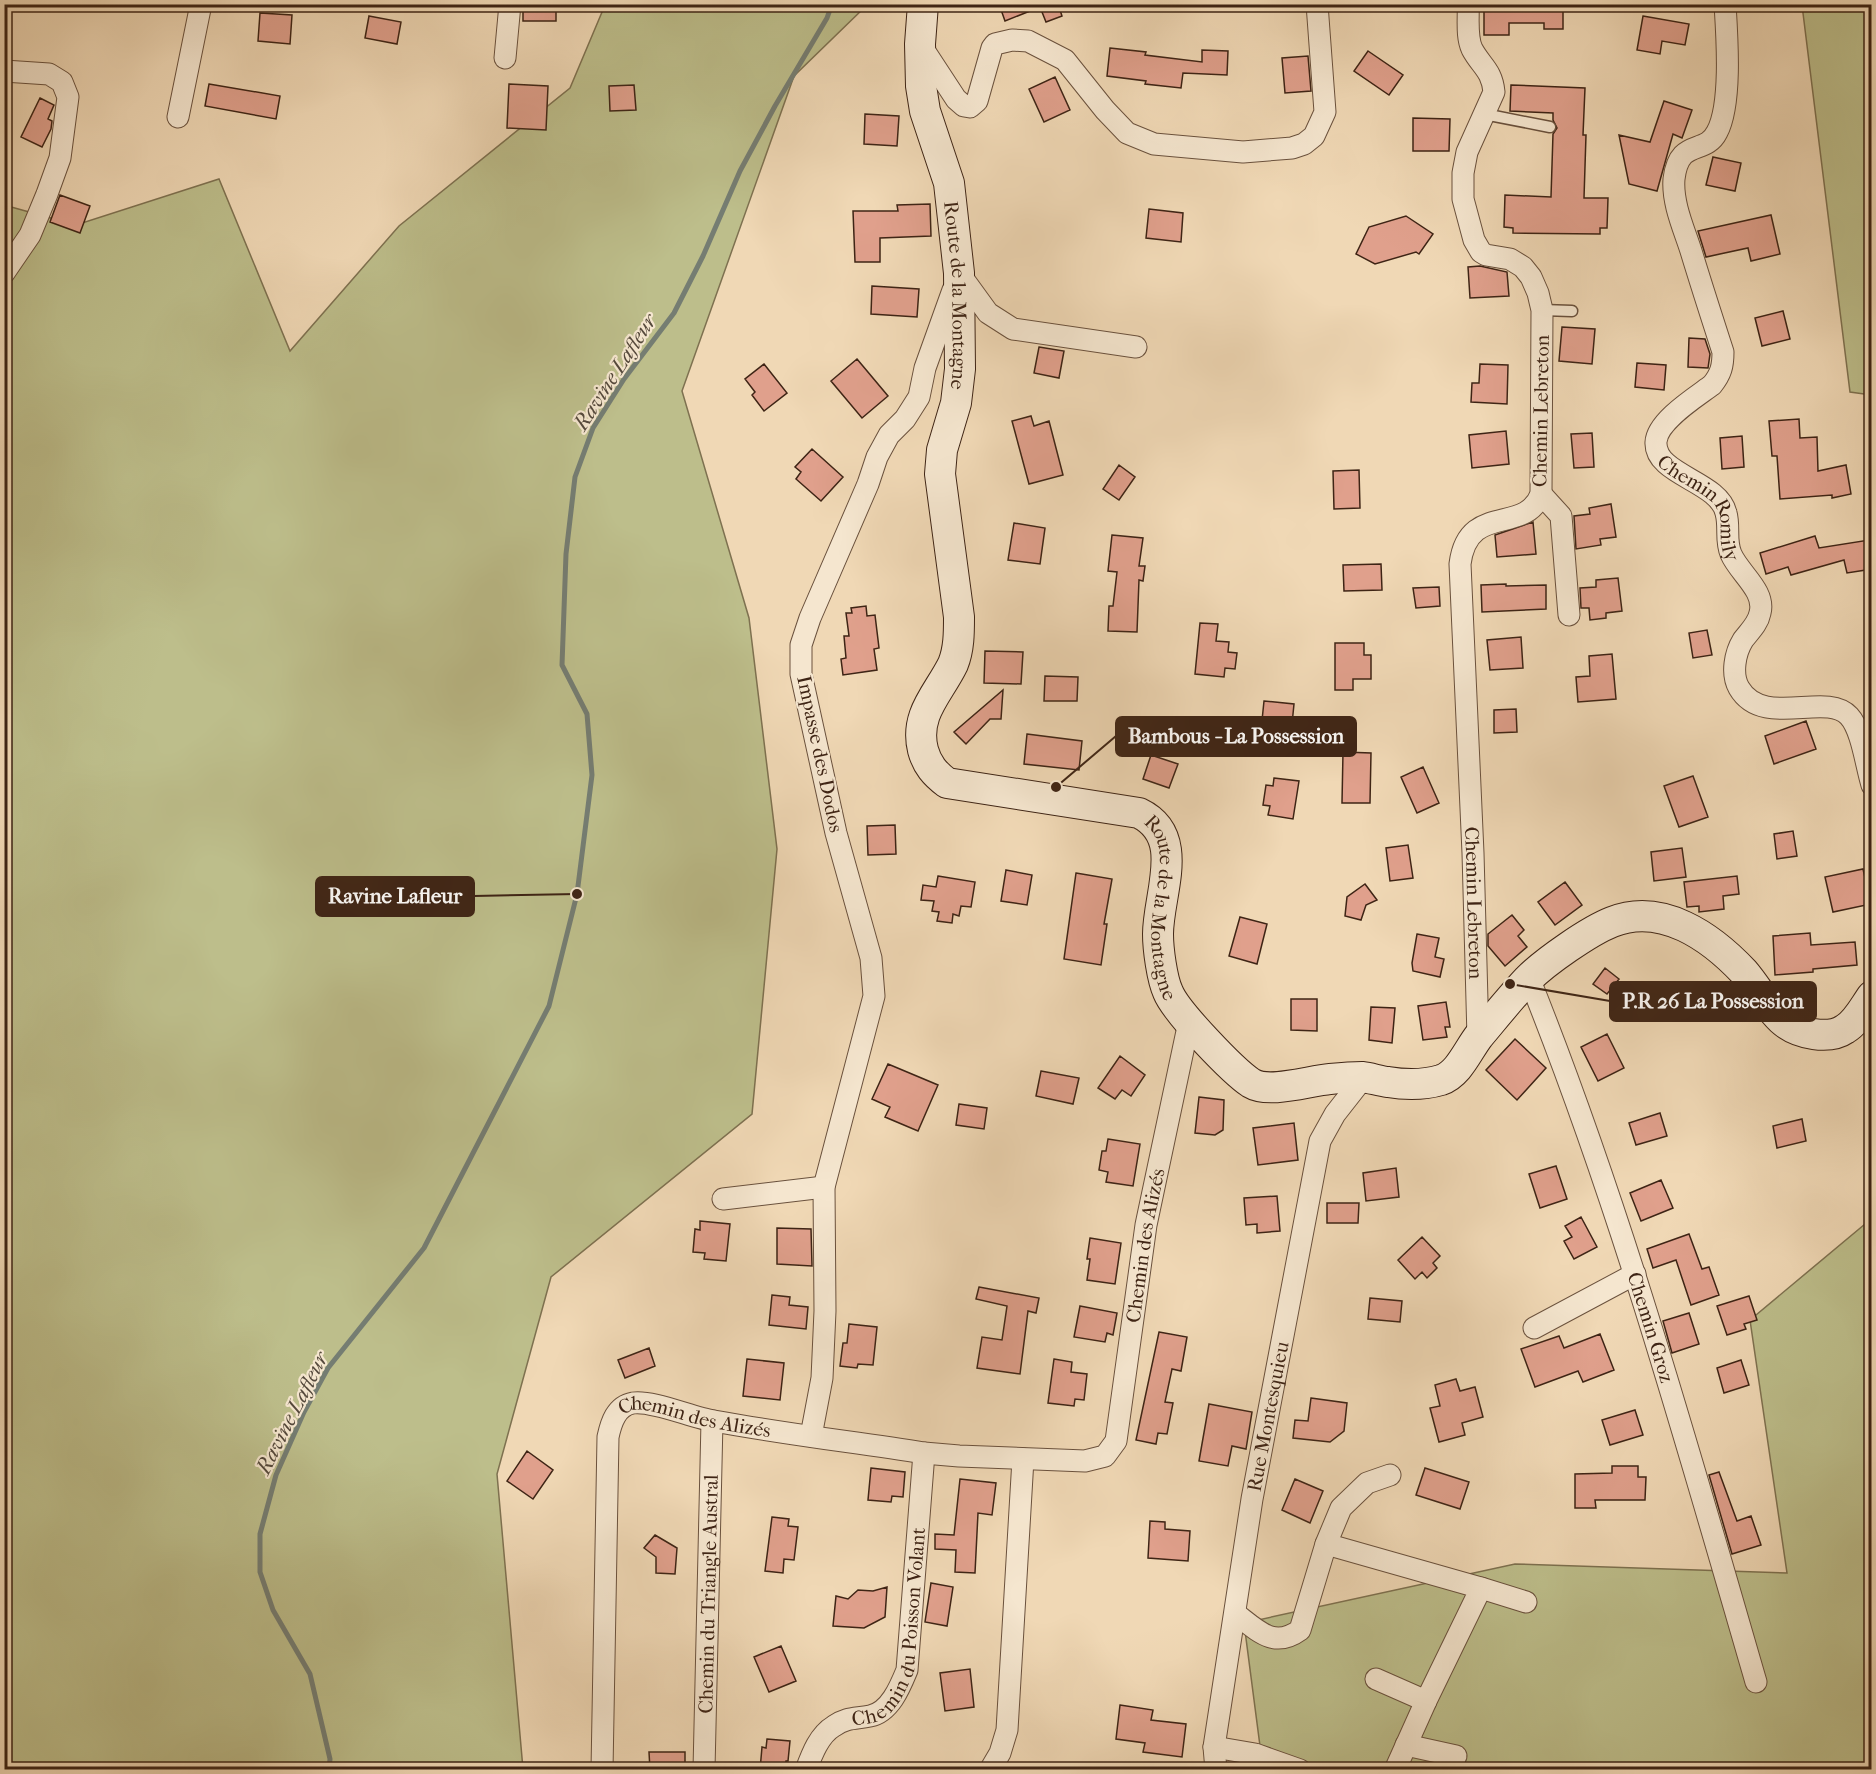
<svg xmlns="http://www.w3.org/2000/svg" width="1876" height="1774" font-family="'IM FELL French Canon',serif">
  <style>
    .green { fill: #bdbe8b; stroke: #7e7150; stroke-width: 1.5 }
    .lines { fill: none; stroke-linecap: round; stroke-linejoin: round }
    .stream { stroke: #757d72; stroke-width: 5 }
    .building { fill: #e0a08c; stroke: #3e2415; stroke-width: 1.5 }
    .service-casing { stroke: #6a513d; stroke-width: 13 }
    .minor-casing { stroke: #6a513d; stroke-width: 23 }
    .secondary-casing { stroke: #3e2415; stroke-width: 32 }
    .service { stroke: #f5e6cf; stroke-width: 10 }
    .minor { stroke: #f5e6cf; stroke-width: 21 }
    .secondary { stroke: #f5e6cf; stroke-width: 30 }
    .labels { text-anchor: middle; dominant-baseline: central; stroke-width: 4.5; stroke-linejoin: round; paint-order: stroke }
    .street-label { font-size: 20px; fill: #3e2415; stroke: #f5e6cf }
    .water-label { font-size: 21px; font-style: italic; fill: #55493c; stroke: #f5e6cf }
    .leader { fill: none; stroke: #3e2415; stroke-width: 2 }
    .callout-dot { fill: #3e2415; stroke: #f5e6cf; stroke-width: 2 }
    .callout { fill: #3e2415; stroke: #3e2415; stroke-width: 2 }
    .callout-label { font-size: 21px; text-anchor: middle; font-weight: bold; fill: #fff }
  </style>
  <rect width="100%" height="100%" fill="#f0d8b5"/>
  <filter id="stains"><feTurbulence type="fractalNoise" baseFrequency=".00333" numOctaves="4"/><feColorMatrix values="0 0 0 0 .2 0 0 0 0 .09 0 0 0 0 .02 0 0 0 .5 -.17"/></filter>
  <radialGradient id="worn" r=".72"><stop offset=".6" stop-color="#630" stop-opacity="0"/><stop offset="1" stop-color="#630" stop-opacity=".3"/></radialGradient>
  <path class="green" d="M605,5H867L794,76L682,391L749,618L777,849L752,1114L551,1277L497,1474L523,1769H5L4,205L76,225L219,179L290,351L399,226L570,88Z
    M1802,5H1871V395L1850,392Z
    M1871,1219V1769H1263L1244,1623L1515,1564L1787,1573L1750,1320Z"/>
  <g class="lines">
    <path class="stream" d="M329,1770L330,1759L310,1674L273,1610L260,1572V1534L276,1475L304,1412L328,1368L424,1248L549,1006L577,894L592,775L587,714L562,665L566,554L575,477L593,428L624,379L674,313L703,256L740,171L775,106L827,18L832,4"/>
  </g>
  <path class="building" d="M523,4H556V21H523Z
    M999,4H1058L1062,16L1046,22L1040,7L1005,21Z
    M1484,4H1563V29H1544V23H1509V35H1484Z
    M260,13L292,15L290,44L258,41Z
    M369,16L401,22L397,44L365,38Z
    M1643,16L1689,24L1685,45L1662,41L1660,54L1637,50Z
    M1110,48L1146,52L1145,55L1202,62V50L1228,51L1227,75L1183,73L1181,88L1145,84L1146,81L1107,76Z
    M1368,51L1403,75L1389,95L1354,71Z
    M1308,56L1311,91L1285,93L1282,58Z
    M1055,77L1070,110L1044,122L1029,89Z
    M209,84L280,96L276,119L205,106Z
    M509,84L548,86L546,130L507,128Z
    M634,85L636,110L610,111L609,86Z
    M1511,85L1585,88L1583,135H1586L1584,198H1608L1607,228H1600V234L1513,233V228L1504,227L1505,195L1551,197L1553,134L1557,128L1553,120V113L1510,111Z
    M40,98L54,105L48,119L52,121L51,129L42,147L21,137Z
    M1664,101L1692,110L1682,138L1673,134L1657,191L1629,184L1619,135L1650,142Z
    M865,114L899,116L897,146L864,144Z
    M1413,118L1450,119L1449,151H1413Z
    M1713,157L1741,163L1735,191L1706,185Z
    M60,195L90,206L80,233L50,222Z
    M930,204L931,236L880,238V262H855L853,211H898L897,205Z
    M1149,209L1183,213L1181,242L1146,238Z
    M1771,215L1780,254L1751,261L1748,248L1706,257L1698,231Z
    M1406,216L1433,234L1419,254L1416,252L1375,264L1356,254L1369,227Z
    M1480,266L1507,272L1509,296L1470,298L1468,267Z
    M872,286L919,289L917,317L871,314Z
    M1783,311L1790,339L1762,346L1755,318Z
    M1562,327L1595,329L1592,364L1559,361Z
    M1689,338L1705,339L1710,354L1708,368L1688,367Z
    M1039,347L1064,351L1059,378L1034,373Z
    M857,359L888,396L862,418L831,381Z
    M1637,363L1666,365L1664,390L1635,387Z
    M764,364L787,393L764,411L752,395L755,392L745,379Z
    M1480,364L1508,365L1507,404L1471,402L1472,383H1479Z
    M1031,416L1034,426L1049,421L1063,475L1029,484L1012,421Z
    M1799,419L1800,438L1817,437L1818,471L1846,465L1851,494L1832,498V495L1780,499L1777,456H1772L1769,421Z
    M1506,431L1509,464L1472,468L1469,435Z
    M1592,433L1594,467L1574,468L1571,434Z
    M1742,436L1744,467L1722,469L1720,438Z
    M812,449L843,477L821,501L796,479L801,472L795,467Z
    M1119,465L1135,477L1119,500L1103,489Z
    M1359,470L1360,508L1334,509L1333,471Z
    M1611,504L1616,537L1600,539L1601,545L1576,549L1574,516L1590,514L1589,508Z
    M1533,522L1536,554L1497,557L1495,535Z
    M1014,523L1045,528L1040,564L1008,560Z
    M1112,535L1143,538L1139,566H1145L1143,581L1139,580L1137,632L1108,631L1109,606H1113L1117,572L1108,571Z
    M1815,536L1819,548L1869,540L1872,569L1847,573L1844,560L1791,575L1788,567L1766,574L1760,553Z
    M1381,564L1382,590L1344,591L1343,565Z
    M1618,578L1622,611L1606,613V618L1590,620L1589,608H1581L1580,588L1596,587V580Z
    M1506,584V586L1546,585V609L1482,612L1481,585Z
    M1439,587L1440,606L1416,608L1413,588Z
    M866,606L867,616L875,615L879,648L874,649L877,670L843,675L841,659L846,658L844,636H849L846,613H852L851,608Z
    M1200,623L1218,624L1216,641L1229,642L1228,652L1237,653L1235,669L1225,668L1224,677L1195,674Z
    M1707,630L1712,655L1693,658L1689,633Z
    M1521,637L1523,668L1490,670L1487,640Z
    M1335,643H1364V655H1371V679H1353V690H1335Z
    M985,651L1023,652L1021,684L984,683Z
    M1612,654L1616,699L1578,702L1576,677L1590,676L1589,656Z
    M1045,676L1078,677L1077,701H1044Z
    M1003,690L1001,719H990L966,744L954,732Z
    M1264,701L1294,704L1290,744L1260,740Z
    M1516,709L1517,732L1494,733V710Z
    M1806,721L1816,749L1774,764L1765,736Z
    M1027,734L1082,741L1079,770L1024,764Z
    M1343,752L1371,753L1370,803H1342Z
    M1151,755L1178,764L1169,788L1143,779Z
    M1423,767L1439,803L1417,813L1401,777Z
    M1693,776L1708,817L1679,827L1664,786Z
    M1274,778L1299,781L1293,819L1268,815L1270,806L1263,805L1266,785L1273,786Z
    M895,825L896,854L868,855L867,826Z
    M1793,831L1797,856L1777,859L1774,834Z
    M1408,845L1413,878L1390,881L1386,848Z
    M1682,848L1686,877L1654,881L1651,852Z
    M1863,869L1871,904L1833,912L1825,877Z
    M1006,870L1032,875L1027,905L1001,901Z
    M1076,873L1112,879L1104,924H1107L1101,965L1064,959Z
    M938,876L975,882L971,907L961,906L959,916L953,914L952,923L937,921L939,912L932,911L934,901L921,900L923,885L936,887Z
    M1737,876L1739,894L1723,896L1724,909L1699,912V906L1687,907L1684,882Z
    M1565,882L1582,905L1555,925L1538,902Z
    M1365,884L1377,900L1366,905L1361,920L1345,916L1347,897Z
    M1512,915L1524,930L1518,936L1527,947L1505,966L1488,946V934Z
    M1240,917L1267,924L1257,964L1229,956Z
    M1810,933L1811,945L1855,942L1857,965L1813,969V972L1775,975L1773,936Z
    M1417,934L1439,938L1435,957L1444,959L1440,977L1413,971L1412,963Z
    M1605,968L1619,979L1607,994L1593,984Z
    M1291,999H1317V1031L1291,1030Z
    M1446,1002L1450,1027H1445L1447,1037L1423,1040L1418,1006Z
    M1371,1007L1395,1008L1392,1043L1369,1040Z
    M1607,1034L1624,1068L1598,1081L1581,1047Z
    M1515,1039L1546,1068L1517,1100L1486,1070Z
    M1120,1056L1145,1075L1131,1096L1122,1090L1115,1099L1098,1088Z
    M888,1064L938,1085L918,1131L885,1117L890,1107L872,1099Z
    M1041,1071L1079,1078L1073,1104L1036,1096Z
    M1199,1097L1224,1100L1223,1130L1215,1135L1195,1133Z
    M959,1104L987,1108L984,1129L956,1125Z
    M1660,1113L1667,1136L1636,1145L1629,1123Z
    M1802,1119L1806,1141L1777,1148L1773,1126Z
    M1294,1123L1298,1160L1258,1165L1253,1128Z
    M1108,1139L1140,1144L1133,1186L1106,1182L1108,1172L1099,1170L1102,1151H1106Z
    M1556,1166L1567,1199L1540,1208L1529,1174Z
    M1396,1168L1399,1197L1366,1201L1363,1173Z
    M1661,1180L1673,1208L1641,1221L1630,1193Z
    M1277,1196L1280,1231L1257,1233V1224L1246,1225L1244,1198Z
    M1327,1203H1359L1358,1223H1327Z
    M1581,1217L1597,1247L1574,1259L1564,1241L1572,1237L1565,1226Z
    M700,1221L730,1224L726,1261L704,1259L705,1253L693,1252L695,1229L700,1230Z
    M777,1228L811,1229L812,1266L777,1264Z
    M1689,1234L1702,1269L1709,1267L1719,1295L1691,1305L1676,1260L1653,1268L1647,1249Z
    M1422,1237L1440,1256L1433,1263L1437,1268L1427,1278L1422,1272L1415,1279L1398,1260Z
    M1090,1238L1121,1243L1115,1284L1087,1280L1090,1259H1087Z
    M979,1287L1039,1298L1036,1313L1028,1311L1020,1374L977,1368L982,1337L1002,1340L1007,1306L976,1299Z
    M772,1295L790,1297L789,1305L808,1307L806,1329L769,1325Z
    M1749,1296L1757,1320L1744,1324L1746,1329L1727,1335L1717,1306Z
    M1370,1298L1402,1301L1400,1322L1368,1319Z
    M1080,1306L1117,1313L1113,1335L1107,1333L1105,1342L1074,1337Z
    M1689,1313L1699,1344L1672,1353L1663,1321Z
    M849,1324L877,1327L873,1365L858,1364L857,1368L840,1366L843,1343H847Z
    M1159,1332L1187,1337L1181,1371L1172,1369L1165,1402L1173,1403L1167,1434L1158,1433L1156,1444L1136,1440Z
    M1600,1334L1614,1370L1583,1382L1578,1371L1535,1387L1521,1349L1559,1336L1564,1348Z
    M649,1348L655,1366L625,1378L618,1360Z
    M747,1359L784,1363L780,1400L743,1396Z
    M1054,1359L1072,1362L1071,1372L1087,1374L1084,1400L1075,1399L1074,1406L1048,1403Z
    M1741,1360L1749,1385L1724,1393L1717,1368Z
    M1456,1379L1460,1391L1475,1387L1483,1417L1462,1423L1465,1435L1439,1442L1430,1408L1440,1406L1435,1385Z
    M1311,1398L1347,1403L1344,1431L1330,1442L1293,1438L1295,1420L1308,1421Z
    M1209,1404L1252,1412L1246,1449L1232,1446L1228,1466L1199,1461Z
    M1635,1410L1643,1435L1610,1445L1602,1420Z
    M527,1451L553,1470L533,1499L507,1481Z
    M1612,1466H1638V1477H1646L1645,1500H1595L1596,1508H1575V1474L1612,1473Z
    M871,1468L905,1472L903,1497L892,1496L891,1502L868,1500Z
    M1425,1468L1469,1482L1460,1509L1416,1495Z
    M1719,1472L1737,1521L1751,1516L1761,1545L1732,1554L1709,1475Z
    M960,1479L996,1483L992,1515L978,1513L975,1573L955,1572L956,1550L935,1549V1534L954,1535Z
    M1295,1479L1323,1491L1310,1523L1282,1510Z
    M772,1517L789,1519L788,1526L798,1527L794,1560L784,1559L783,1573L765,1571Z
    M1150,1521L1165,1522V1529L1190,1531L1188,1561L1148,1558Z
    M655,1535L677,1548L675,1574L656,1573V1557L644,1548Z
    M931,1583L953,1587L947,1626L925,1622Z
    M887,1587L885,1617L864,1628L833,1626L836,1596L848,1599L858,1590L873,1591Z
    M781,1646L796,1681L769,1692L754,1657Z
    M970,1669L974,1707L945,1711L940,1673Z
    M1120,1705L1153,1710L1151,1720L1186,1724L1182,1757L1143,1752L1145,1743L1116,1739Z
    M767,1739L790,1741L788,1761H786L785,1770H760L762,1747L766,1748Z
    M649,1752H685V1770H650Z"/>
  <g class="lines">
    <g class="service-casing">
      <path id="service" d="M1484,114L1550,127
        M1542,310L1572,311"/>
    </g>
    <g class="minor-casing">
      <g id="minor">
        <path id="s1" d="M1468,4C1469,18 1466,36 1472,49C1481,66 1492,70 1494,92L1467,152L1463,173V199L1474,240L1481,252L1486,255L1510,259L1523,267L1531,277L1538,293L1542,310L1541,494C1525,536 1468,501 1460,564L1473,853L1478,1038"/>
        <path id="s2" d="M1725,4C1727,36 1732,104 1717,132C1705,156 1679,137 1674,179C1672,203 1684,229 1691,251C1701,284 1712,318 1723,352C1723,366 1721,374 1712,385C1696,397 1657,421 1656,442C1654,475 1719,481 1726,513C1730,527 1725,540 1731,554C1739,573 1766,591 1760,613C1758,624 1749,632 1743,640C1735,653 1731,674 1739,688C1763,729 1826,691 1849,716C1862,730 1866,766 1872,785"/>
        <path d="M920,44L956,99L964,106L970,107L977,101L992,48L995,44L1012,40L1028,41L1065,60L1105,110L1127,133L1154,144L1243,152L1292,148L1304,144L1314,136L1325,112L1317,4"/>
        <path d="M505,58L510,4"/>
        <path d="M4,71L49,74L62,82L68,97L60,158L47,194L30,235L4,273"/>
        <path d="M178,117L201,4"/>
        <path d="M959,273L988,313L1013,329L1136,347"/>
        <path d="M1541,494L1561,516L1569,615"/>
        <path id="s3" d="M1529,978C1621,1207 1687,1445 1756,1682"/>
        <path d="M723,1199L824,1187"/>
        <path d="M1534,1328L1635,1274"/>
        <path d="M811,1436L822,1378L825,1311L824,1187L874,996L871,958L836,833L801,674V645L810,618L868,484L877,457L889,435L905,419L919,397L925,368L953,290"/>
        <path d="M1326,1544L1481,1588L1426,1701L1395,1770"/>
        <path d="M1481,1588L1526,1602"/>
        <path d="M1236,1614C1258,1631 1274,1649 1300,1630L1326,1544L1341,1508L1367,1483L1390,1475"/>
        <path d="M1376,1679L1426,1701"/>
        <path d="M1406,1745L1456,1756"/>
        <path d="M1214,1747L1255,1754L1300,1770"/>
        <path id="s4" d="M602,1770L608,1437C611,1423 616,1406 633,1403C653,1400 693,1418 714,1421C784,1434 854,1442 924,1453L959,1456L1085,1461L1105,1456L1116,1441L1146,1225L1189,1022"/>
        <path id="s5" d="M704,1770L712,1421"/>
        <path id="s6" d="M806,1770C812,1754 819,1735 834,1726C847,1717 855,1719 870,1716C890,1712 900,1687 907,1670L924,1453"/>
        <path d="M990,1770L1000,1753L1007,1730L1023,1459"/>
        <path id="s7" d="M1216,1770L1214,1747L1252,1499L1320,1141L1335,1114L1364,1077"/>
      </g>
    </g>
    <g class="secondary-casing">
      <g id="secondary">
        <path id="s8" d="M923,4L920,44L921,86L925,111L949,183L959,273L960,369L956,403L942,450L940,474L959,617C959,633 959,649 953,664C939,693 914,714 923,750C927,765 935,774 947,783L1139,813C1187,836 1158,894 1158,934C1158,949 1162,979 1168,992C1176,1012 1233,1071 1251,1083C1269,1094 1308,1081 1330,1079C1340,1078 1351,1077 1362,1077C1371,1078 1379,1081 1388,1082C1406,1085 1424,1085 1441,1080C1459,1074 1468,1050 1479,1036C1495,1017 1511,997 1528,979C1545,962 1589,931 1612,922C1662,902 1711,937 1744,972C1757,987 1770,1011 1784,1022C1799,1034 1829,1040 1845,1029C1857,1022 1864,1007 1872,996"/>
      </g>
    </g>
    <use href="#service" class="service"/>
    <use href="#minor" class="minor"/>
    <use href="#secondary" class="secondary"/>
  </g>
  <g class="labels">
    <g class="street-label">
      <text stroke="none"><textPath href="#s8" startOffset="296">Route de la Montagne</textPath></text>
      <text transform="translate(1541 411) rotate(-89)">Chemin Lebreton</text>
      <text stroke="none"><textPath href="#s2" startOffset="580">Chemin Romily</textPath></text>
      <text transform="translate(820 754) rotate(78)">Impasse des Dodos</text>
      <text stroke="none"><textPath href="#s1" startOffset="996">Chemin Lebreton</textPath></text>
      <text stroke="none"><textPath href="#s8" startOffset="1104">Route de la Montagne</textPath></text>
      <text stroke="none"><textPath href="#s4" startOffset="1072">Chemin des Alizés</textPath></text>
      <text stroke="none"><textPath href="#s3" startOffset="370">Chemin Groz</textPath></text>
      <text stroke="none"><textPath href="#s7" startOffset="358">Rue Montesquieu</textPath></text>
      <text stroke="none"><textPath href="#s4" startOffset="441">Chemin des Alizés</textPath></text>
      <text stroke="none"><textPath href="#s5" startOffset="176">Chemin du Triangle Austral</textPath></text>
      <text stroke="none"><textPath href="#s6" startOffset="184">Chemin du Poisson Volant</textPath></text>
    </g>
    <g class="water-label">
      <text transform="translate(615 372) rotate(-57)">Ravine Lafleur</text>
      <text transform="translate(292 1413) rotate(-63)">Ravine Lafleur</text>
    </g>
  </g>
  <path class="leader" d="M1056 787L1116 736M577 894L474 896M1510 984L1610 1001"/>
  <g class="callout-dot">
    <circle cx="1056" cy="787" r="6"/>
    <circle cx="577" cy="894" r="6"/>
    <circle cx="1510" cy="984" r="6"/>
  </g>
  <g class="callout">
    <rect x="1116" y="717" width="240" height="39" rx="6"/>
    <rect x="316" y="877" width="158" height="39" rx="6"/>
    <rect x="1610" y="982" width="206" height="39" rx="6"/>
  </g>
  <g class="callout-label">
    <text x="1236" y="743">Bambous - La Possession</text>
    <text x="395" y="903">Ravine Lafleur</text>
    <text x="1713" y="1008">P.R 26 La Possession</text>
  </g>
  <rect width="1876" height="1774" fill="none" stroke="#f0d8b5" stroke-width="24"/>
  <rect x="6" y="6" width="1864" height="1762" fill="none" stroke="#3e2415" stroke-width="3"/>
  <rect x="12" y="12" width="1852" height="1750" fill="none" stroke="#3e2415" stroke-width="1.5"/>
  <rect width="100%" height="100%" filter="url(#stains)"/>
  <rect width="100%" height="100%" fill="url(#worn)"/>
</svg>
